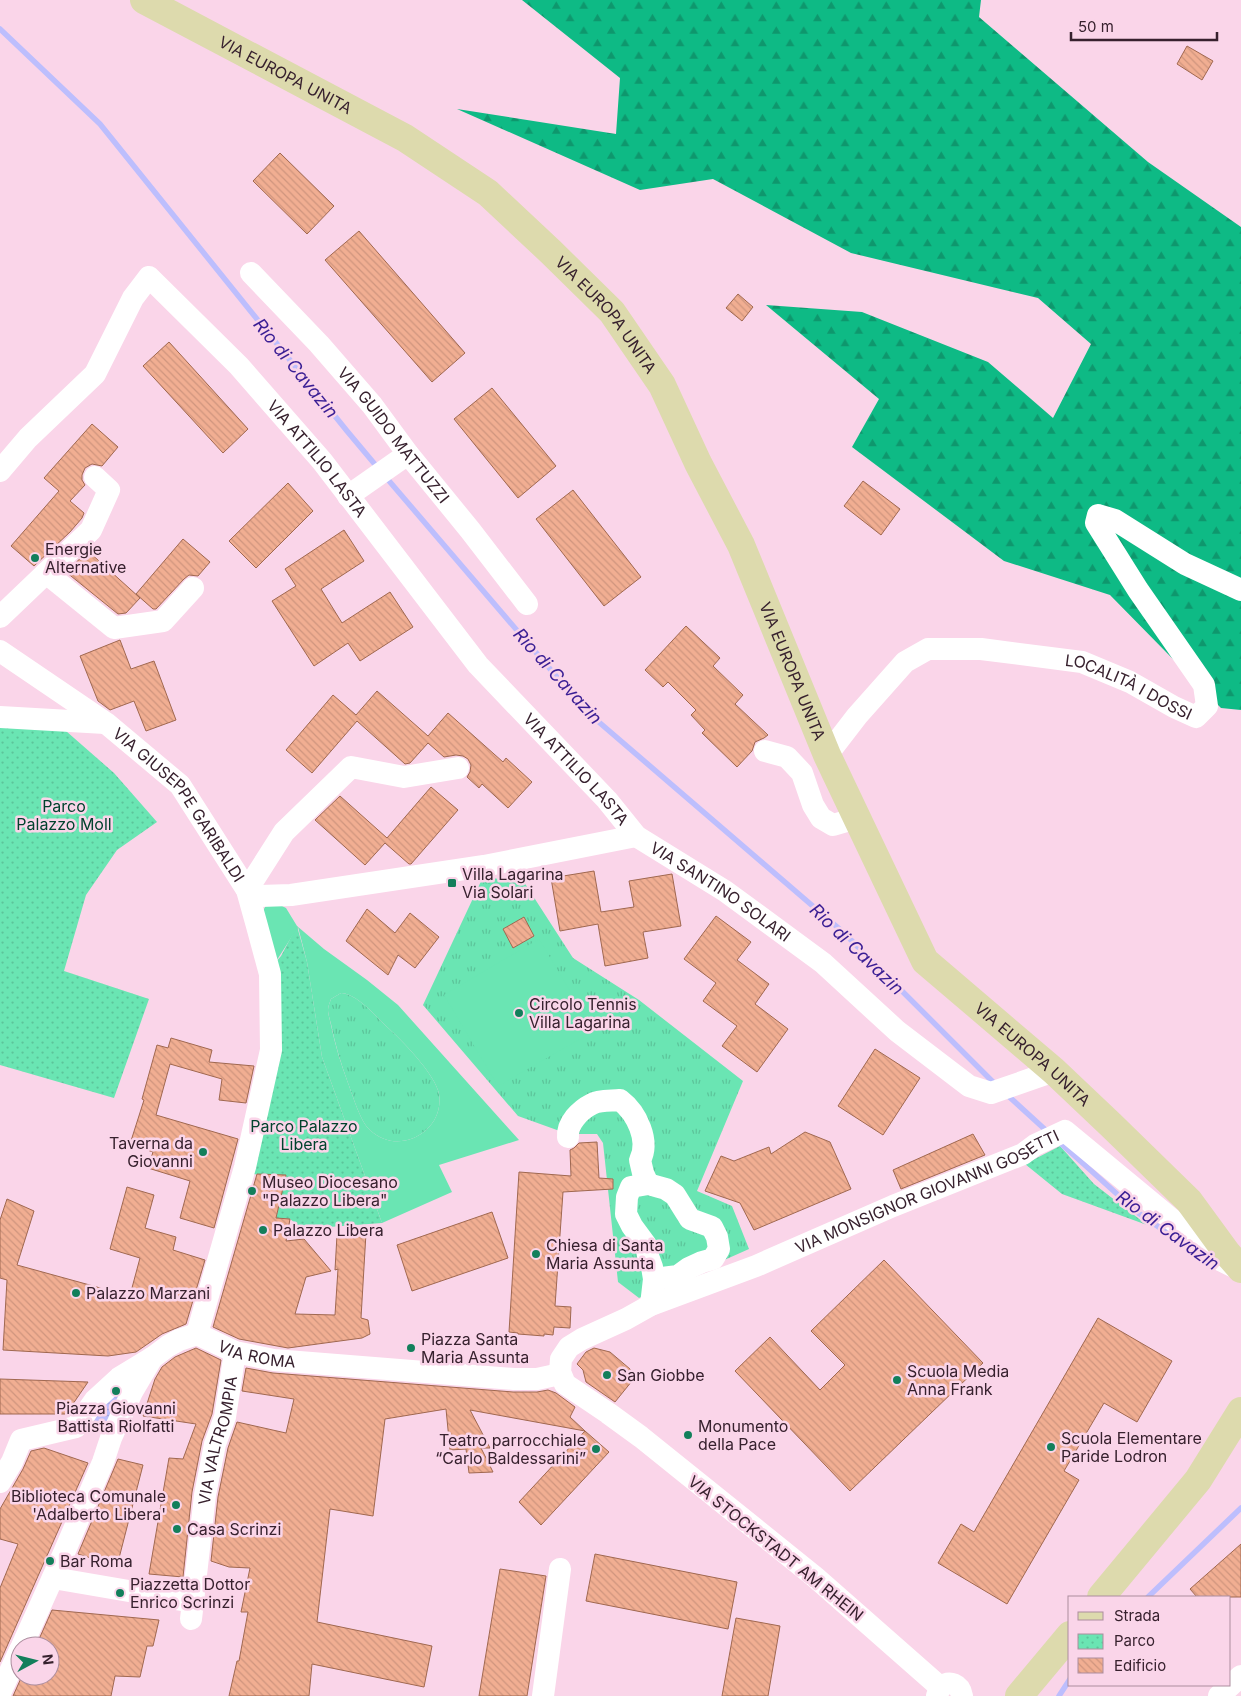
<svg xmlns="http://www.w3.org/2000/svg" width="1241" height="1696" font-family="Inter,sans-serif">
  <style>
    .grass { fill: url(#grass-tufts) }
    .forest { fill: url(#forest-firs) }
    .park { fill: url(#park-dots) }
    .garden { fill: #6ae5b3; fill-rule: evenodd }
    .water { fill: url(#water-rules) }
    .lines { fill: none; stroke-linecap: round; stroke-linejoin: round }
    .stream { stroke: #bdbefd; stroke-width: 5.5 }
    .building { fill: url(#building-back-hatch); stroke: #a06850 }
    .minor { stroke: #fff; stroke-width: 22 }
    .major { stroke: #dddaad; stroke-width: 28 }
    .poi-dot { fill: #137f5b; stroke: #fad5e9; stroke-width: 2 }
    .labels { text-anchor: middle; dominant-baseline: central; stroke-width: 5; stroke-linejoin: round; paint-order: stroke }
    .street-label { font-size: 16px; fill: #37212e; stroke: #fad5e9 }
    .poi-label { font-size: 16px; fill: #37212e; stroke: #fad5e9; text-anchor: start }
    .park-label { font-size: 16px; fill: #01422d; stroke: #fad5e9 }
    .water-label { font-size: 18px; font-style: italic; fill: #3a1e94; stroke: #fad5e9 }
  </style>
  <defs>
    <pattern id="grass-tufts" width="24" height="20" patternUnits="userSpaceOnUse" patternTransform="scale(1.25)"><rect width="24" height="20" fill="#6ae5b3"/><path d="M3 7l-1-3M5 7V3M7 7l1-3M15 17l-1-3M17 17v-4M19 17l1-3" fill="none" stroke="#5cc49a"/></pattern>
    <pattern id="forest-firs" width="22" height="20" patternUnits="userSpaceOnUse" patternTransform="scale(1.25)"><rect width="22" height="20" fill="#0eba85"/><path d="M5 1l3.5 6h-7zM16 11l3.5 6h-7z" fill="#0e976d"/></pattern>
    <pattern id="park-dots" width="8" height="8" patternUnits="userSpaceOnUse" patternTransform="scale(1.25)"><rect width="8" height="8" fill="#6ae5b3"/><path d="M2 2h.1M6 6h.1" fill="none" stroke="#5cc49a" stroke-width="1.8" stroke-linecap="round"/></pattern>
    <pattern id="water-rules" width="6" height="5" patternUnits="userSpaceOnUse" patternTransform="scale(1.25)"><rect width="6" height="5" fill="#bdbefd"/><path d="M0 2.5h6" fill="none" stroke="#a3a3d9"/></pattern>
    <pattern id="building-back-hatch" width="6" height="6" patternUnits="userSpaceOnUse" patternTransform="scale(1.25)"><rect width="6" height="6" fill="#f1ae92"/><path d="M-1 5l2 2M0 0l6 6M5-1l2 2" fill="none" stroke="#cf957e"/></pattern>
  </defs>
  <rect width="100%" height="100%" fill="#fad5e9"/>
  <path class="grass" d="M483,877L524,882L573,958L639,1000L743,1081L697,1191L732,1206L749,1249L639,1298L618,1282L603,1143L597,1134H568L518,1116L423,1005Z
    M341,993C357,994 375,1015 386,1026C401,1039 436,1075 439,1094C445,1132 398,1157 370,1130C360,1121 353,1096 348,1083C341,1064 335,1044 331,1024C330,1020 328,1014 328,1010C328,1006 330,1002 331,999Z"/>
  <path class="forest" d="M522,0H981L979,17L1148,162L1241,227V710L1221,708L1110,595L1004,561L852,447L879,399L766,305L862,312L988,362L1053,418L1091,344L1038,298L851,253L713,179L640,190L457,109L616,134L620,78Z"/>
  <path class="park" d="M58,724L114,773L157,822L117,850L86,895L64,971L149,999L114,1098L0,1065V726Z
    M297,926L307,962L322,1057L382,1223L303,1229L290,1219L276,1218L286,1175L249,1174L275,963L281,956Z
    M1060,1146L1094,1184L1147,1225L1062,1194L1025,1164Z"/>
  <path class="garden" d="M274,902L286,908L297,926L324,949L367,980L398,1005L519,1140L439,1165L452,1192L382,1223L322,1057L307,962L298,927L275,963L261,915L267,903ZM341,993C357,994 375,1015 386,1026C401,1039 436,1075 439,1094C445,1132 398,1157 370,1130C360,1121 353,1096 348,1083C341,1064 335,1045 331,1025C330,1020 328,1014 328,1010C328,1006 330,1002 331,999Z
    M539,939L594,1031L498,1086L444,995Z"/>
  <path class="water" d="M123,1390L102,1431L91,1426L104,1403Z"/>
  <g class="lines">
    <path class="stream" d="M0,29L100,124L347,431L378,468
      M384,475L586,711L843,932L996,1085
      M1005,1093L1050,1134
      M1057,1140L1137,1212L1199,1255
      M1148,1597L1241,1508
      M1059,1696L1070,1679"/>
  </g>
  <path class="building" d="M1187,46L1213,61L1202,80L1177,64Z
    M280,153L334,206L307,234L253,181Z
    M359,231L465,353L432,382L325,260Z
    M738,294L753,307L742,321L726,308Z
    M169,342L248,429L223,453L143,366Z
    M492,388L556,466L518,498L454,419Z
    M92,424L118,447L102,466L92,464L85,468L82,475V480L85,485L70,501L84,513L82,518L70,532L34,566L11,546L59,491L44,478Z
    M863,481L900,509L881,535L844,506Z
    M288,483L313,511L256,568L229,541Z
    M573,490L641,577L604,606L536,519Z
    M344,530L364,561L321,589L342,623L390,592L413,627L360,661L348,643L314,666L272,601L296,586L285,569Z
    M183,539L210,562L198,576L189,575L184,579L156,609H153L136,594Z
    M88,551L140,598L126,613L118,614L66,572Z
    M686,626L720,658L713,666L743,695L735,704L768,735L764,738L755,742L752,751L737,767L702,733L705,730L691,715L696,710L668,682L663,687L645,670Z
    M120,640L131,669L154,661L176,720L146,731L134,701L110,710L98,701L80,656Z
    M377,691L428,736L448,713L503,762L506,758L532,782L508,808L482,784L479,788L467,777L470,772L471,765L468,759L463,756L456,755L444,757L428,743L410,763L405,764L357,721L312,773L286,750L333,695L356,715Z
    M431,787L458,810L411,864H409L385,843L365,865L315,820L340,796L387,838Z
    M594,871L601,912L634,907L629,881L672,874L681,926L643,932L648,958L605,966L598,924L560,931L551,878Z
    M367,909L395,933L410,913L439,937L415,968L398,955L388,975L346,941Z
    M716,916L751,942L737,960L769,984L755,1004L788,1029L757,1072L722,1046L737,1026L703,1001L716,983L684,959Z
    M524,917L534,936L513,948L503,929Z
    M171,1038L212,1050L209,1062L254,1066L246,1103L219,1100L222,1079L170,1064L156,1115L238,1139L214,1228L180,1218L190,1181L148,1168L153,1152L130,1144L144,1100L142,1099L157,1045L168,1048Z
    M875,1049L920,1078L883,1135L838,1106Z
    M805,1132L830,1142L851,1189L754,1230L740,1203L705,1191L721,1156L734,1161L769,1147L771,1154Z
    M973,1134L985,1155L901,1189L893,1170Z
    M597,1142L599,1178L613,1179V1189L563,1192L555,1306L571,1307L570,1328L554,1327L553,1335L544,1334V1336L518,1334V1333L509,1332L519,1172L571,1176L570,1150L574,1148L579,1143Z
    M257,1174L286,1175L276,1218L290,1219L286,1241L304,1239L331,1271L306,1277L295,1314L335,1315L338,1269L335,1270L337,1235L366,1233L361,1318L368,1320L370,1334L362,1338L288,1348L239,1339L213,1327Z
    M127,1187L154,1195L145,1228L176,1237L173,1250L205,1260L186,1324L162,1334L136,1352L108,1356L3,1350L7,1280L0,1278V1220L7,1199L34,1211L17,1265L97,1287L129,1299L140,1258L110,1249Z
    M492,1212L508,1258L412,1291L397,1245Z
    M884,1260L983,1363L850,1491L735,1371L770,1337L820,1390L845,1365L811,1331Z
    M1098,1318L1172,1361L1137,1422L1104,1403L1064,1471L1079,1480L1007,1604L938,1563L961,1524L974,1532Z
    M196,1348L221,1360L212,1414L202,1441L192,1492L183,1577L149,1574L169,1458L183,1459L196,1424L143,1416L155,1379L162,1367L175,1357Z
    M594,1348L610,1352L630,1369L632,1381L615,1402L586,1382L583,1370L577,1364L586,1352Z
    M246,1368L273,1373L513,1392H537L548,1390L556,1393L575,1407L570,1417L585,1431L470,1410L490,1448H481L493,1472L469,1473L466,1449L450,1450L446,1409L385,1419L373,1516L330,1509L317,1622L432,1646L424,1687L312,1664L309,1696H229L237,1661H239L248,1612H241L250,1568L229,1567L211,1561L218,1497L228,1448L237,1422L286,1433L294,1399L242,1391Z
    M0,1379L88,1382L66,1414H0Z
    M585,1431L609,1452L541,1525L519,1502Z
    M44,1448L88,1463L0,1662V1588L18,1544L0,1539V1509L23,1469L31,1451Z
    M118,1459L143,1465L117,1566L78,1554Z
    M1241,1544V1597H1197L1190,1589Z
    M595,1554L737,1582L728,1629L586,1601Z
    M500,1569L546,1576L527,1696H479Z
    M52,1610L159,1620L153,1646H147L140,1677L115,1676L111,1696H13L22,1676H50V1646H36Z
    M736,1618L780,1626L768,1696H722Z"/>
  <g class="lines">
    <g class="minor">
      <path id="s1" d="M251,273L319,344L372,405L408,454L470,530L527,604"/>
      <path id="s2" d="M0,471L28,438L95,374L133,298L149,277L239,366L322,461L478,665L607,800L636,836L725,891L823,963L897,1031L969,1086L991,1093L1054,1071"/>
      <path d="M348,496L408,454"/>
      <path d="M46,573L114,628L163,621L193,588"/>
      <path d="M0,617L91,530L109,490L95,477"/>
      <path id="s3" d="M0,651L106,723L180,785L247,890L257,926L270,974L271,1050L245,1167L197,1334"/>
      <path d="M0,717L105,723"/>
      <path d="M765,751L787,757L802,773L813,805L821,818L833,825L857,818"/>
      <path id="s4" d="M827,755L857,716L905,662L928,649H981L1082,662L1130,682L1174,707L1196,717L1207,706L1204,685L1138,590L1096,523L1098,515L1115,520L1185,564L1241,590"/>
      <path d="M247,890L260,896L291,895L484,866L636,836"/>
      <path d="M247,890L284,832L351,767L404,777L458,768"/>
      <path d="M568,1137C567,1123 580,1110 592,1104C599,1100 612,1101 620,1100C637,1113 650,1141 640,1160L643,1173L648,1184"/>
      <path d="M651,1305L654,1279L678,1276L689,1268L702,1262L713,1259L719,1249L717,1237L712,1227L690,1219L675,1195L666,1189L648,1184L631,1187L627,1197L626,1214L632,1226L646,1245L648,1256L652,1267L654,1279"/>
      <path id="s5" d="M197,1334L235,1352L274,1360L514,1379H537L560,1374"/>
      <path d="M0,1482L12,1462L21,1440L76,1427L95,1400L119,1378L152,1358L168,1346L179,1340L197,1334"/>
      <path d="M53,1578L193,1602"/>
      <path id="s6" d="M191,1619L205,1495L215,1444L225,1417L235,1352"/>
      <path d="M22,1646L63,1555L103,1462L111,1438L132,1392L152,1358"/>
      <path id="s7" d="M940,1687L815,1577L641,1437L608,1413L565,1384L560,1372L561,1359L569,1347L582,1339L626,1319L651,1305L756,1266L893,1206L1023,1154L1035,1145L1065,1131L1222,1261L1232,1266"/>
      <path d="M0,1693L20,1650"/>
      <path d="M543,1696L560,1569"/>
      <path d="M937,1696L940,1687C950,1680 960,1684 962,1696"/>
      <path d="M1219,1696L1241,1676"/>
    </g>
    <g class="major">
      <path id="s8" d="M144,0L405,138L488,193L551,252L612,312L662,385L698,463L741,545L827,755L925,961L1054,1071L1111,1125L1189,1201L1227,1253L1241,1269"/>
      <path d="M1101,1597L1198,1480L1241,1411"/>
      <path d="M1019,1696L1070,1635"/>
    </g>
  </g>
  <g class="poi-dot">
    <circle cx="35" cy="558" r="5"/>
    <rect x="447" y="878" width="10" height="10" rx="2.5"/>
    <circle cx="519" cy="1013" r="5"/>
    <circle cx="203" cy="1152" r="5"/>
    <circle cx="252" cy="1191" r="5"/>
    <circle cx="263" cy="1230" r="5"/>
    <circle cx="536" cy="1254" r="5"/>
    <circle cx="76" cy="1293" r="5"/>
    <circle cx="411" cy="1348" r="5"/>
    <circle cx="607" cy="1375" r="5"/>
    <circle cx="897" cy="1380" r="5"/>
    <circle cx="116" cy="1391" r="5"/>
    <circle cx="688" cy="1435" r="5"/>
    <circle cx="1051" cy="1447" r="5"/>
    <circle cx="596" cy="1449" r="5"/>
    <circle cx="176" cy="1505" r="5"/>
    <circle cx="177" cy="1529" r="5"/>
    <circle cx="50" cy="1561" r="5"/>
    <circle cx="120" cy="1593" r="5"/>
  </g>
  <g class="labels">
    <g class="street-label">
      <text stroke="none"><textPath href="#s8" startOffset="160">VIA EUROPA UNITA</textPath></text>
      <text stroke="none"><textPath href="#s8" startOffset="565">VIA EUROPA UNITA</textPath></text>
      <text stroke="none"><textPath href="#s1" startOffset="216">VIA GUIDO MATTUZZI</textPath></text>
      <text stroke="none"><textPath href="#s2" startOffset="495">VIA ATTILIO LASTA</textPath></text>
      <text stroke="none"><textPath href="#s8" startOffset="970">VIA EUROPA UNITA</textPath></text>
      <text stroke="none"><textPath href="#s4" startOffset="355">LOCALITÀ I DOSSI</textPath></text>
      <text stroke="none"><textPath href="#s2" startOffset="900">VIA ATTILIO LASTA</textPath></text>
      <text stroke="none"><textPath href="#s3" startOffset="239">VIA GIUSEPPE GARIBALDI</textPath></text>
      <text stroke="none"><textPath href="#s2" startOffset="1091">VIA SANTINO SOLARI</textPath></text>
      <text stroke="none"><textPath href="#s8" startOffset="1431">VIA EUROPA UNITA</textPath></text>
      <text stroke="none"><textPath href="#s7" startOffset="914">VIA MONSIGNOR GIOVANNI GOSETTI</textPath></text>
      <text stroke="none"><textPath href="#s5" startOffset="64">VIA ROMA</textPath></text>
      <text stroke="none"><textPath href="#s6" startOffset="181">VIA VALTROMPIA</textPath></text>
      <text transform="translate(776 1548) rotate(39)">VIA STOCKSTADT AM RHEIN</text>
    </g>
    <g class="poi-label">
      <text x="45" y="549">Energie<tspan x="45" dy="18">Alternative</tspan></text>
      <text x="462" y="874">Villa Lagarina<tspan x="462" dy="18">Via Solari</tspan></text>
      <text x="529" y="1004">Circolo Tennis<tspan x="529" dy="18">Villa Lagarina</tspan></text>
      <text x="193" y="1143" text-anchor="end">Taverna da<tspan x="193" dy="18">Giovanni</tspan></text>
      <text x="262" y="1182">Museo Diocesano<tspan x="262" dy="18">"Palazzo Libera"</tspan></text>
      <text x="273" y="1230">Palazzo Libera</text>
      <text x="546" y="1245">Chiesa di Santa<tspan x="546" dy="18">Maria Assunta</tspan></text>
      <text x="86" y="1293">Palazzo Marzani</text>
      <text x="421" y="1339">Piazza Santa<tspan x="421" dy="18">Maria Assunta</tspan></text>
      <text x="907" y="1371">Scuola Media<tspan x="907" dy="18">Anna Frank</tspan></text>
      <text x="617" y="1375">San Giobbe</text>
      <text x="116" y="1408" text-anchor="middle">Piazza Giovanni<tspan x="116" dy="18">Battista Riolfatti</tspan></text>
      <text x="698" y="1426">Monumento<tspan x="698" dy="18">della Pace</tspan></text>
      <text x="1061" y="1438">Scuola Elementare<tspan x="1061" dy="18">Paride Lodron</tspan></text>
      <text x="586" y="1440" text-anchor="end">Teatro parrocchiale<tspan x="586" dy="18">“Carlo Baldessarini”</tspan></text>
      <text x="166" y="1496" text-anchor="end">Biblioteca Comunale<tspan x="166" dy="18">'Adalberto Libera'</tspan></text>
      <text x="187" y="1529">Casa Scrinzi</text>
      <text x="60" y="1561">Bar Roma</text>
      <text x="130" y="1584">Piazzetta Dottor<tspan x="130" dy="18">Enrico Scrinzi</tspan></text>
    </g>
    <g class="park-label">
      <text x="64" y="806">Parco<tspan x="64" dy="18">Palazzo Moll</tspan></text>
      <text x="304" y="1126">Parco Palazzo<tspan x="304" dy="18">Libera</tspan></text>
    </g>
    <g class="water-label">
      <text transform="translate(296 368) rotate(51)">Rio di Cavazin</text>
      <text transform="translate(558 676) rotate(48)">Rio di Cavazin</text>
      <text transform="translate(857 949) rotate(44)">Rio di Cavazin</text>
      <text transform="translate(1168 1230) rotate(36)">Rio di Cavazin</text>
    </g>
  </g>
  <rect x="1068" y="1596" width="162" height="90" fill="#fad5e9" stroke="#ac8d9e"/>
  <rect x="1078" y="1612" width="25" height="8" fill="#dddaad" stroke="#ac8d9e"/>
  <text x="1114" y="1621" font-size="15" fill="#37212e">Strada</text>
  <rect x="1078" y="1634" width="25" height="15" fill="url(#park-dots)" stroke="#ac8d9e"/>
  <text x="1114" y="1646" font-size="15" fill="#37212e">Parco</text>
  <rect x="1078" y="1658" width="25" height="15" fill="url(#building-back-hatch)" stroke="#ac8d9e"/>
  <text x="1114" y="1671" font-size="15" fill="#37212e">Edificio</text>
  <g transform="translate(35 1661) rotate(83)"><circle r="24" fill="#fad5e9" stroke="#ac8d9e"/>
  <path d="M0-4L9 19L0 12L-9 19Z" fill="#137f5b"/>
  <text y="-8" font-size="14" font-weight="bold" text-anchor="middle" fill="#37212e">N</text>
  </g>
  <path d="M1071 32v8h146v-8" fill="none" stroke="#37212e" stroke-width="2.5"/>
  <text x="1078" y="32" font-size="15" fill="#37212e" stroke="#fad5e9" stroke-width="4" paint-order="stroke">50 m</text>
</svg>
